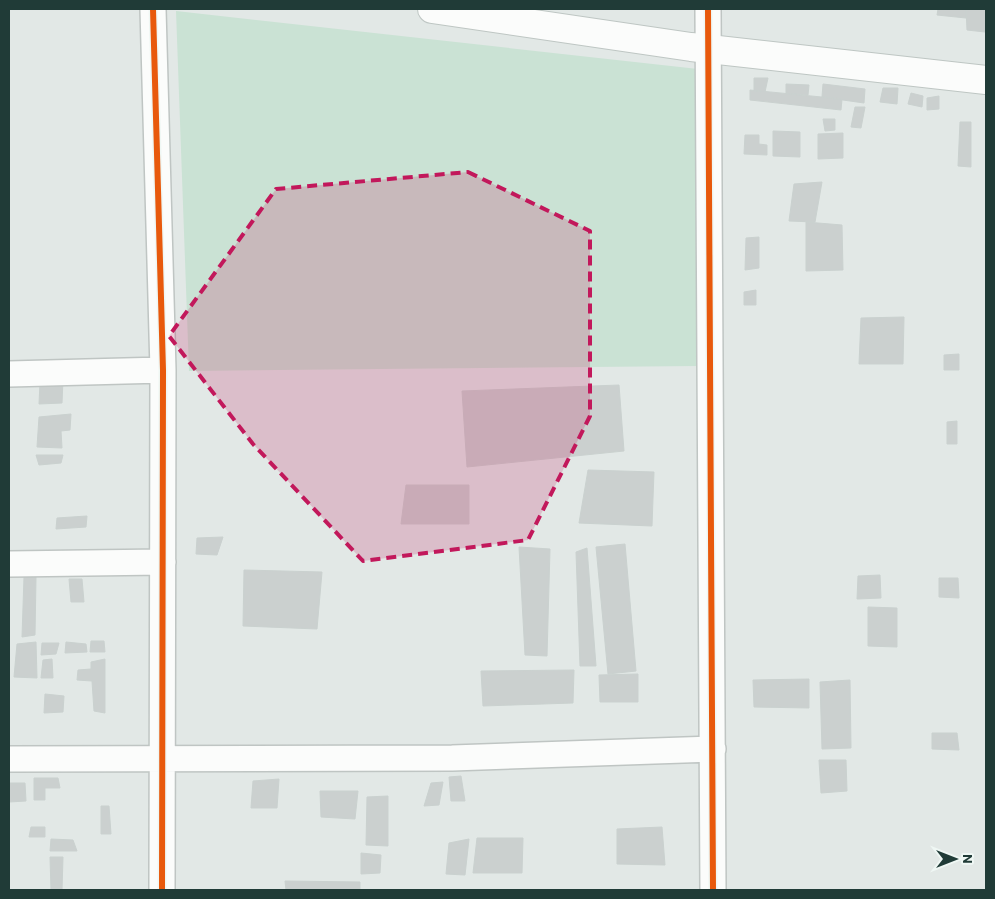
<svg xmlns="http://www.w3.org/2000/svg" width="995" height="899" font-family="Barlow,sans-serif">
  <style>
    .green { fill: #cae2d4 }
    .building { fill: #cbd0cf; stroke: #cad1cf }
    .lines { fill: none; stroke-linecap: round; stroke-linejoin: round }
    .minor-casing { stroke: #bfc5c3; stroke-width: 28 }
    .secondary-casing { stroke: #bec6c3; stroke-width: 30 }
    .minor { stroke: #fbfcfb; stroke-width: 25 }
    .secondary { stroke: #fbfcfb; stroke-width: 28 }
    .cycleway-casing { stroke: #eff7f4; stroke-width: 9 }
    .cycleway { stroke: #e8590c; stroke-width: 6 }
    .marked { fill: #c2185b; fill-opacity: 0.2; stroke: #c2185b; stroke-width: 4; stroke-dasharray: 10 6; stroke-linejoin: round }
  </style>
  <rect width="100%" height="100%" fill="#e2e8e6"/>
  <path class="green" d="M176,11L698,69V366L189,371Z"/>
  <path class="building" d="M938,9H966V18L937,15Z
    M966,9H986L985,32L967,30Z
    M754,78H768L765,92L754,91Z
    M786,84L809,85L808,95L786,94Z
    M823,84L865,89L864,103L822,97Z
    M883,88H898L897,104L880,102Z
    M750,90L842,99L841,110L750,100Z
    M911,93L923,96L922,107L908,104Z
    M939,96V109L927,110V98Z
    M855,107H865L861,128L851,127Z
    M823,119H835V130L825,131Z
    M960,122H971V167L958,166Z
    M773,131L800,132V157L773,156Z
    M843,133V158L818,159V134Z
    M745,135H759V144L767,145V155L744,154Z
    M822,182L815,222L789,221L794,184Z
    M806,222L842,225L843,270L806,271Z
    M759,237V268L745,270L746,238Z
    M756,290V305H744V292Z
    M904,317L903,364H859L861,318Z
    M959,354V370H944V355Z
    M63,379L62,403L39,404L40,383Z
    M619,385L624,451L467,467L462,391Z
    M71,414L70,430L61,431L62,448L37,447L39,417Z
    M957,421V444H947V422Z
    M36,455H63L61,463L39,465Z
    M588,470L654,472L652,526L579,523Z
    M406,485H469V524H401Z
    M87,516L86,527L56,529L57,518Z
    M223,537L217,555L196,554L197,538Z
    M625,544L636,671L608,674L596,547Z
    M519,547L550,549L547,656L525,655Z
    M587,548L596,666H580L576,552Z
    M244,570L322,572L317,629L243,626Z
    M880,575L881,598L857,599L858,576Z
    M24,577H36L35,635L22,637Z
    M939,578H958L959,598L939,597Z
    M69,579H82L84,602H71Z
    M868,607L897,608V647L868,646Z
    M91,641H104L105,652H90Z
    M36,642L37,678L14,677L17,644Z
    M66,642L86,644L87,652L65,653Z
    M42,643H59L56,654L41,655Z
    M52,659L53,678H41L43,660Z
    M105,659V713L94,711L92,681L77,680L78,670L91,669V662Z
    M574,670L573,703L483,706L481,671Z
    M638,674V702H600L599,675Z
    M809,679V708L754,707L753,680Z
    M850,680L851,748L822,749L820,682Z
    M45,694L64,696L63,712L44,713Z
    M932,733H957L959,750L932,749Z
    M819,760H846L847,791L821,793Z
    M461,776L465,801H451L449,777Z
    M34,778H58L60,788H45V800H34Z
    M279,779L277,808H251L253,781Z
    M443,782L439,805L424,806L431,783Z
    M9,783H25L26,801L9,802Z
    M320,791H358L355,819L321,817Z
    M388,796V846L366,845L367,797Z
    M101,806H109L111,834H101Z
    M31,827H45V837H29Z
    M662,827L665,865L617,864V829Z
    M477,838H523L522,873H473Z
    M51,839L73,840L77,851H50Z
    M469,839L465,875L446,874L449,843Z
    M361,853L381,855L380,873L361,874Z
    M50,857H63L62,890H51Z
    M285,881L360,882V890H286Z"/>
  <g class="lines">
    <g class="minor-casing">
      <path id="minor" d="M153,9L163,370L162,890
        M708,9L713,890
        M9,374L163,370
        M9,564L163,562
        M9,759L452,758L713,749"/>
    </g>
    <g class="secondary-casing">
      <path id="secondary" d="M432,9L691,47L986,80"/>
    </g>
    <use href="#minor" class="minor"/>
    <use href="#secondary" class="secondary"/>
    <g class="cycleway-casing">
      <path id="cycleway" d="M153,9L163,370L162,890
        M708,9L713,890"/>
    </g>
    <use href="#cycleway" class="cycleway"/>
  </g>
  <path class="marked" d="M468,172L590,231V416L528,540L363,561L253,444L169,336L276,189Z"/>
  <rect width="995" height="899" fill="none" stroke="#203b37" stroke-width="20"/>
  <g transform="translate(955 859) rotate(90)" stroke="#eff7f4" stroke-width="4" paint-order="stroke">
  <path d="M0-4L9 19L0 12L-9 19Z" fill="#203b37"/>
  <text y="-8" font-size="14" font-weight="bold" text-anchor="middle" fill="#203b37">N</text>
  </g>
</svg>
